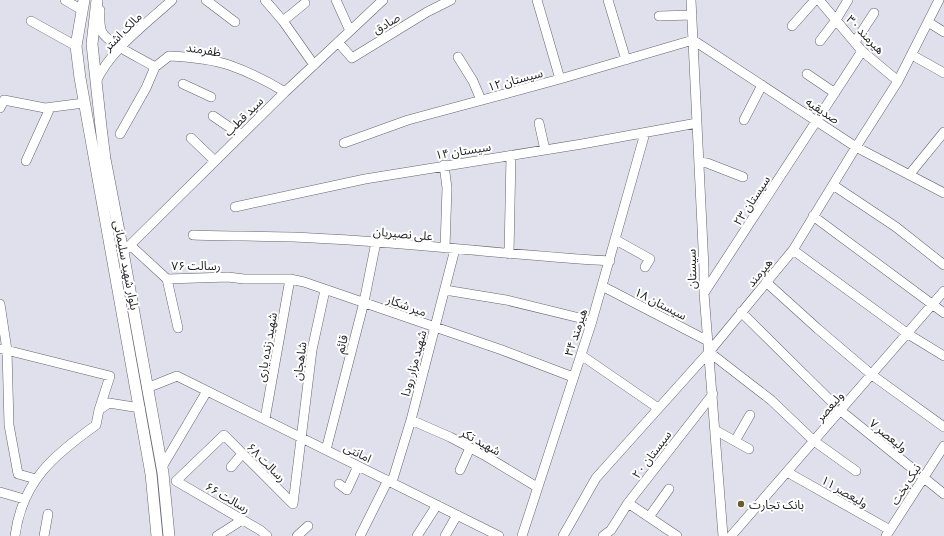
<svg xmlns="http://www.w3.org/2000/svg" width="944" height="536" font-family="Literata,'Noto Sans Arabic',serif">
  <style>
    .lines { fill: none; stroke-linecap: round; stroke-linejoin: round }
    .minor-casing { stroke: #64656e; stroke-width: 10 }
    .major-casing { stroke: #64656e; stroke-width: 12 }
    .minor { stroke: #fff; stroke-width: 9 }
    .major { stroke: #fff; stroke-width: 11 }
    .poi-dot { fill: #6a5c29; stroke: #fff; stroke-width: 1.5 }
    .labels { text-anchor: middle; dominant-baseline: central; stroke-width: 4; stroke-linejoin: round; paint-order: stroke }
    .street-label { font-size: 12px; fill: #1f1f23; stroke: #fff }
    .poi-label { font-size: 12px; fill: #1f1f23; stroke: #fff; text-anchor: start }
  </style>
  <rect width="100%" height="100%" fill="#dfe0eb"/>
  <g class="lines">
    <g class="minor-casing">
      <path id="minor" d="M65,0L82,10
        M206,0L235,22
        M265,0L283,21L314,65
        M336,0L350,31
        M537,0L560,79
        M608,0L626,60
        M691,0L704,268V293L723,536
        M819,0L862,51L898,81
        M100,10C100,17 99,26 102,32C107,43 144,60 155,67L169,56C188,57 211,59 229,65C249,72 267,81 285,92
        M659,16L692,15
        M31,21L76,46
        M283,21L305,3
        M928,22L944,32
        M792,26L815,0
        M820,41L836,20L848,0
        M338,42L352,58L427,12L451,0
        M855,42L874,13
        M912,55L944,73
        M458,57L473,81L481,100
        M807,74L835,93
        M96,82C110,50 146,24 172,0
        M183,84L211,97
        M0,108L4,100L45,108L84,103
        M213,116L241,135
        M744,120L762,85
        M539,123L545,150
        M120,134L146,88L155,67
        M191,138L215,161
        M344,143L408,120L560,79L693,40L856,147L944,193
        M26,161L50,108
        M699,162L707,163L743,177
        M444,165L447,188L445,248
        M909,175L944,132
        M833,185L896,227L944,265
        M235,207L365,179L582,144L697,123
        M813,216L944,313
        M193,235C226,236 260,236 293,237C399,241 504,255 610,261
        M616,240L650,259L645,267
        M130,245L167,279L228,277L244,279H290L304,282L502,350L573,377
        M126,249L285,92L383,0
        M793,250L908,334L944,356
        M509,254L511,155
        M167,279L178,328
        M766,282L818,329L872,375L944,427
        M602,286L708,341
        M445,290L506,300L592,321
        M704,293L862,51
        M0,304L7,350L9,425L18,474L36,479
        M741,312L841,411L944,494
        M2,349L110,376L99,410
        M709,352L771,400L814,441L856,471
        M581,355L658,408
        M147,388L177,376L499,536
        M265,419L290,279
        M411,420L450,437L484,455L537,487
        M715,430L749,449
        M735,441L750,415
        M326,450L364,302L376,242
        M162,467L207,391
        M231,467L242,454
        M460,470L470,448
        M787,472L890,530
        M392,482L411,420L455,249
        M339,484L347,490L358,466
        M0,492L24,499
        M628,503L677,536
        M649,517L669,489
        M15,536C22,481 54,455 96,425L99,410L109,403L140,408
        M44,536L48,514
        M217,536L242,520
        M267,536L260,530L176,481L224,435L293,504L312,350L325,290
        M297,536L308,526
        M360,536L388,480
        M417,536L437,505
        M445,536L457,515
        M522,536L592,321L645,133
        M563,536L596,478L709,352L793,250L856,147L898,81L939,0
        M603,536L611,530L628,503L713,394
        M731,536L944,291
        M886,536L944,446"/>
    </g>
    <g class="major-casing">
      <path id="major" d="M84,0L76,46L80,78L151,474L157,536
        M97,0L92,44L101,127L105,159L123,252L163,473L169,536"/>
    </g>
    <use href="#minor" class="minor"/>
    <use href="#major" class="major"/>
  </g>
  <circle class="poi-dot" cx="741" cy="504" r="4"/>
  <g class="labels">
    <g class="street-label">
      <text transform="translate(386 23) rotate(-31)">صادق</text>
      <text transform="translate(122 31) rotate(-45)">مالک اشتر</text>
      <text transform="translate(866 34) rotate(46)">هیرمند ۳۰</text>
      <text transform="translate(204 49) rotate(9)">ظفرمند</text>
      <text transform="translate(515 79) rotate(-15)">سیستان ۱۲</text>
      <text transform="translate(823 110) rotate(33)">صدیقیه</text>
      <text transform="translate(243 116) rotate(-45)">سید قطب</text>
      <text transform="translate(463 150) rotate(-9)">سیستان ۱۴</text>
      <text transform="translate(751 200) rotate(-57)">سیستان ۲۳</text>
      <text transform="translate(403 233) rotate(5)">علی نصیریان</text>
      <text transform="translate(127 265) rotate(79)">بلوار شهید سلیمانی</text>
      <text x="196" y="265">رسالت ۷۶</text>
      <text transform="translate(691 269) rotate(-91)">سیستان</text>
      <text transform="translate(759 272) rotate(-50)">هیرمند</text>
      <text transform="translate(661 303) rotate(27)">سیستان ۱۸</text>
      <text transform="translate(407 305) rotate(20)">میر شکار</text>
      <text transform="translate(575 332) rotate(-72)">هیرمند ۳۴</text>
      <text transform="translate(341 344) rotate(-76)">قائم</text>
      <text transform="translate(266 347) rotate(-80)">شهید زنده یاری</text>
      <text transform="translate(299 361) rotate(-82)">شاهجان</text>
      <text transform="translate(413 363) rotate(-75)">شهید مزار رودا</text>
      <text transform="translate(829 406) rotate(-49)">ولیعصر</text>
      <text transform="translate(889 435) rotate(39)">ولیعصر ۷</text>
      <text transform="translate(481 441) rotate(29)">شهید تکر</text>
      <text transform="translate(358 452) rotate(26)">امانتی</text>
      <text transform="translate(651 454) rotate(-53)">سیستان ۲۰</text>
      <text transform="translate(267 462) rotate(45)">رسالت ۶۸</text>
      <text transform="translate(905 484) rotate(-58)">نیک بخت</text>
      <text transform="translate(845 491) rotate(30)">ولیعصر ۱۱</text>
      <text transform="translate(228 497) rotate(30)">رسالت ۶۶</text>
    </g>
    <g class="poi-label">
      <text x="749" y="504">بانک تجارت</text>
    </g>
  </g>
</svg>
